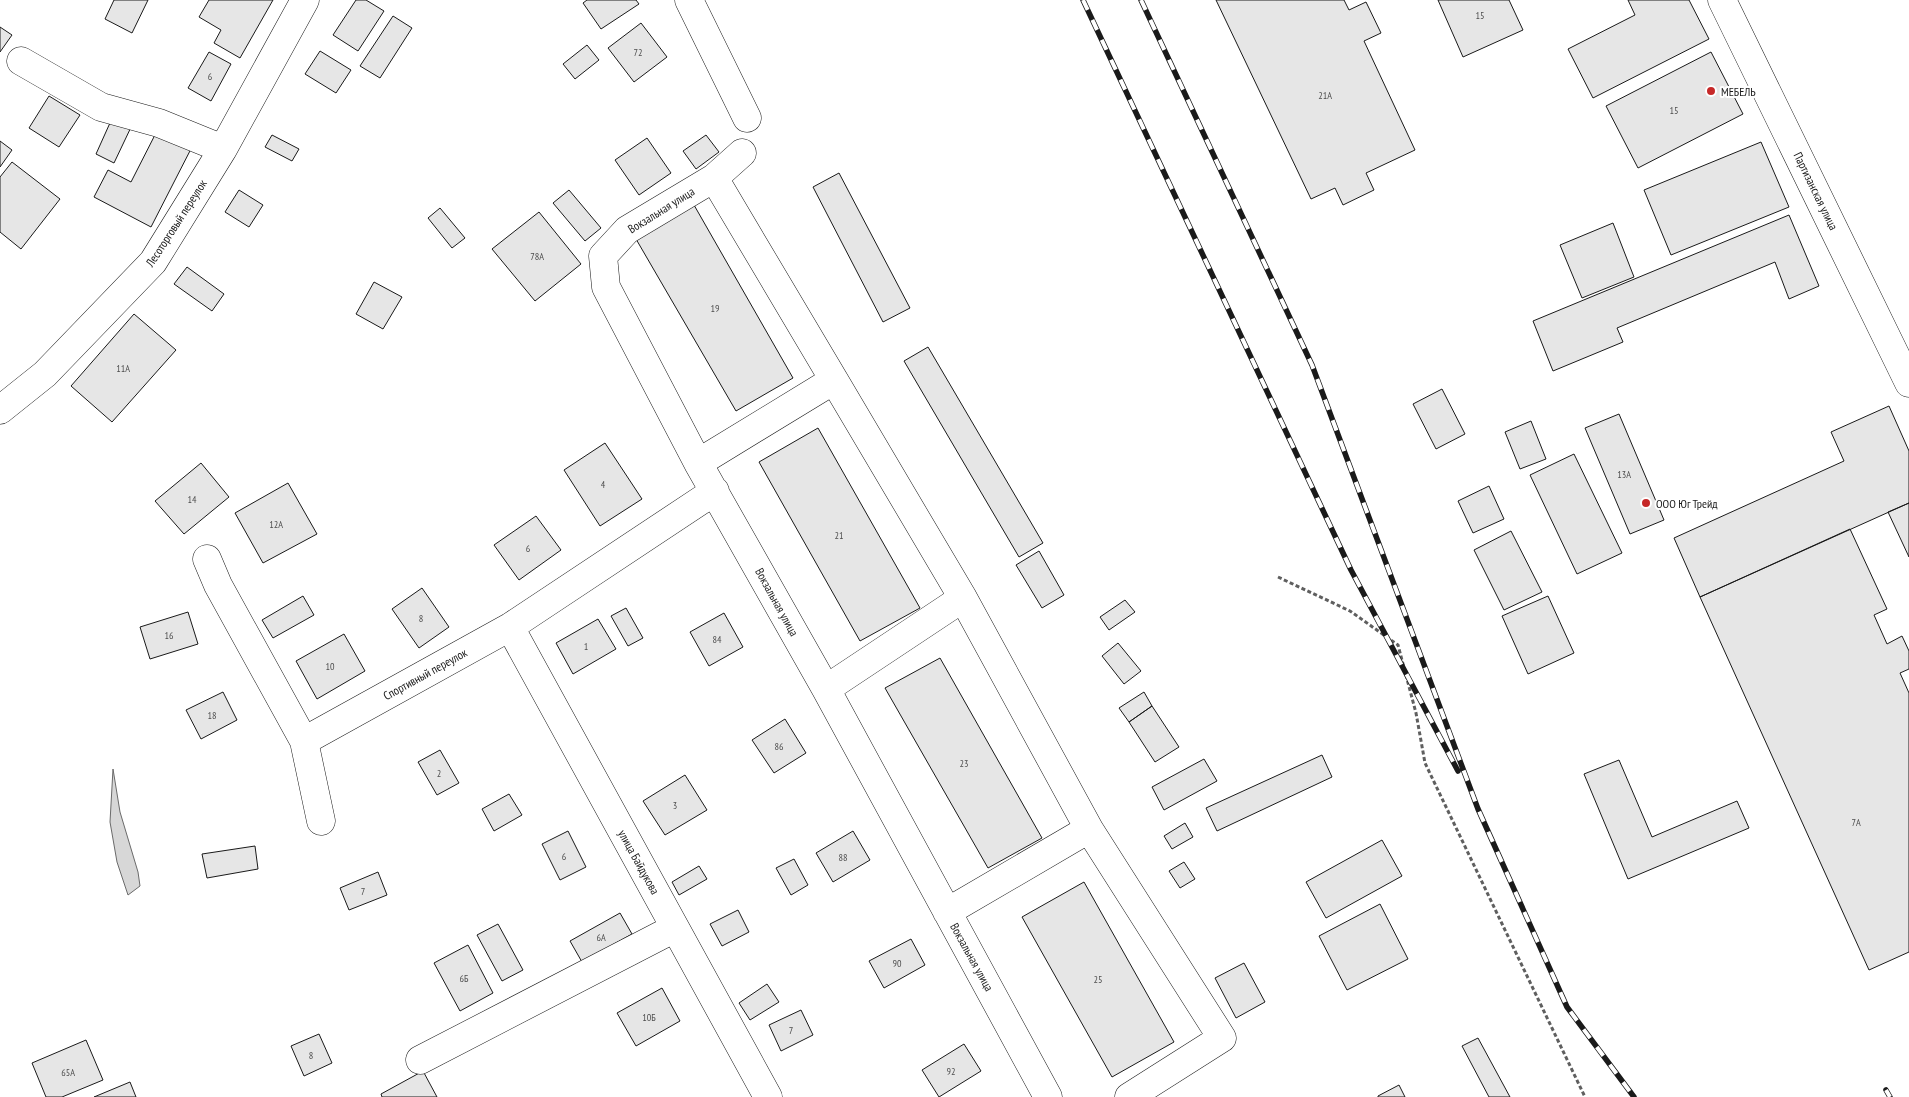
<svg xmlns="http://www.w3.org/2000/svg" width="1909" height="1097" font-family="'PT Sans Narrow',sans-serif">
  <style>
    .water { fill: #d7d7d7; stroke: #6a6a6a }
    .building { fill: #e6e6e6; stroke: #1a1a1a }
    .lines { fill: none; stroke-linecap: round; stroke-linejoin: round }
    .minor-casing { stroke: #1a1a1a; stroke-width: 29 }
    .path { stroke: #5f5f5f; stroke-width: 3; stroke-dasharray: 4 2.5; stroke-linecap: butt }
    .minor { stroke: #fff; stroke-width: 28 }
    .rail-casing { stroke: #1a1a1a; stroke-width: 5.5 }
    .rail { stroke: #fff; stroke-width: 4; stroke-dasharray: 11; stroke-linecap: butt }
    .poi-dot { fill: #c62828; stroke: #fff; stroke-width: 2 }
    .labels { text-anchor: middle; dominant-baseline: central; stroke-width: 4; stroke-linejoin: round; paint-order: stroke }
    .number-label { font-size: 10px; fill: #4d4d4d }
    .poi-label { font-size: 12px; fill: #1a1a1a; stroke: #fff; text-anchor: start }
    .street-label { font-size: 12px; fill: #1a1a1a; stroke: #fff }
  </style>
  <rect width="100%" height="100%" fill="#fff"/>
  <path class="water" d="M113,769L120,812L138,872L140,886L128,895L117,862L110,822Z"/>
  <path class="building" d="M114,0H148L132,33L105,19Z
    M209,0H273L240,58L214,43L221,30L199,17Z
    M356,0H366L384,11L358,51L333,35Z
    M587,0H636L639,4L601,29L583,3Z
    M1216,0H1344L1349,10L1366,2L1381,33L1364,41L1415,150L1366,173L1374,190L1343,205L1335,188L1311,199Z
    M1438,0H1509L1523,30L1463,57Z
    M1628,0H1689L1709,39L1593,98L1568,49L1635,15Z
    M393,16L412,28L380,78L360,66Z
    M641,23L667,57L634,82L608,48Z
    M0,27L12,35L0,52Z
    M587,45L599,60L575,79L563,64Z
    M320,51L351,70L336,93L305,74Z
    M209,52L231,64L211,101L188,88Z
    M1711,52L1743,114L1638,168L1606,106Z
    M49,96L80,115L59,147L29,128Z
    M114,114L133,123L114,163L96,154Z
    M160,125L194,143L151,227L94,197L108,170L131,182Z
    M272,135L299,149L292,161L265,147Z
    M706,135L719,152L696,169L683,151Z
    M647,138L671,173L639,195L615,160Z
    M0,141L12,150L0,167Z
    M1761,142L1789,207L1671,255L1644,190Z
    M12,162L60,199L21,249L0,232V177Z
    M839,173L910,308L883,322L813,187Z
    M239,190L263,205L249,227L225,212Z
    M569,190L601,228L585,241L553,203Z
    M694,205L793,378L736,411L636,239Z
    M440,208L465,238L452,248L428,218Z
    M539,212L581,264L535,301L492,249Z
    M1789,215L1819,286L1789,299L1775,262L1617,328L1623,342L1553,371L1533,321Z
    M1613,223L1634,277L1582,298L1560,245Z
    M187,267L224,294L212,311L174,284Z
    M374,282L402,297L383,329L356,314Z
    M134,314L176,350L112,422L71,386Z
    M928,347L1043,543L1019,557L904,361Z
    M1442,389L1465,434L1436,449L1413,404Z
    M1889,406L1909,451V503L1700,597L1674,538L1844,461L1831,432Z
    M1619,414L1664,520L1630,534L1585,428Z
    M1531,421L1546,459L1520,469L1505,432Z
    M818,428L920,608L860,641L759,462Z
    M605,443L642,499L600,526L564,470Z
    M1574,454L1622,553L1577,574L1530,475Z
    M201,463L229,497L184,534L155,501Z
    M288,483L317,534L263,563L235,513Z
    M1489,486L1504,519L1473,533L1458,501Z
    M1909,503V557L1888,512Z
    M536,516L561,550L519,580L494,545Z
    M1850,529L1887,609L1874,615L1887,644L1902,636L1909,651V669L1900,673L1909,693V952L1869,970L1700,597Z
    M1511,531L1542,592L1504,610L1474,550Z
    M1039,551L1064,595L1042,608L1016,565Z
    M422,588L449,627L419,648L392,609Z
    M303,596L314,615L273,638L262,620Z
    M1548,596L1574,653L1528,674L1502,616Z
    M1125,600L1135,612L1109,630L1100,617Z
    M626,608L643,638L628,646L611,616Z
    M188,612L198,644L150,659L140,627Z
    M724,613L743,647L709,666L690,632Z
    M598,619L616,649L573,674L556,643Z
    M344,634L365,671L317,699L296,661Z
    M1118,643L1141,671L1124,684L1102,656Z
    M940,658L1042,838L988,868L885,688Z
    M223,692L237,720L201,739L186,710Z
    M1144,692L1152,706L1129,722L1119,708Z
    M1152,706L1179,747L1155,762L1129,722Z
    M785,719L806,753L774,773L752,740Z
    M440,750L459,783L437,795L418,762Z
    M1322,755L1332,777L1217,831L1206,808Z
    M1204,759L1217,781L1164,810L1152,787Z
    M1619,760L1652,837L1737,801L1749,828L1628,879L1584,774Z
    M685,775L707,810L665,835L643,801Z
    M509,794L522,815L494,831L482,809Z
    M1185,823L1193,837L1172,849L1164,836Z
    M568,831L586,867L560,880L542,844Z
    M853,831L870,860L833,882L816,853Z
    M1382,840L1402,876L1326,918L1306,882Z
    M255,846L258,869L207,878L202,854Z
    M794,859L808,885L791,895L776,868Z
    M1184,862L1195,879L1180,888L1169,871Z
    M699,866L707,879L679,895L672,882Z
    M378,872L387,895L349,910L340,888Z
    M1084,882L1174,1042L1112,1077L1022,917Z
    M1380,904L1408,959L1347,990L1319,936Z
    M738,910L749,932L722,946L710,924Z
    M620,913L632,934L582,962L570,941Z
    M498,924L523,970L502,981L477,935Z
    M911,939L925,965L884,988L869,961Z
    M468,945L493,993L460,1011L434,963Z
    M1244,963L1265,1002L1236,1018L1215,978Z
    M767,984L779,1002L750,1020L739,1003Z
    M662,988L680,1021L636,1046L617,1013Z
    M801,1010L813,1035L781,1051L769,1025Z
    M319,1034L332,1063L304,1076L291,1046Z
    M1478,1038L1510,1097H1489L1462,1046Z
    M86,1040L103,1080L62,1097H46L32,1063Z
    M964,1044L981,1071L939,1097L922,1070Z
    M423,1071L437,1097H382L381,1094Z
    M130,1082L136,1097H94Z
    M1399,1085L1405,1097H1378V1096Z"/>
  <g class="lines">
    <g class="minor-casing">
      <path id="minor" d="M689,0L747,118
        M1722,0L1909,383
        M21,61L101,107L159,123L223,149
        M742,153L714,178L627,230L603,256L606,287L698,463L826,689L1048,1097
        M834,380L963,598L1089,829L1222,1038L1129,1097
        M0,410L45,374L153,262L223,149L305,0
        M698,463L834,380L714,178
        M207,559L218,585L304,741L510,627L715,491
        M510,627L768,1097
        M826,689L963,598
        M304,741L321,821
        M947,912L1089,829
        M420,1060L675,928"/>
    </g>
    <path class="path" d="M1278,577L1350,611L1398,645L1416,713L1425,763L1585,1097"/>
    <use href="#minor" class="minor"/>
    <g class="rail-casing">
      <path id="rail" d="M1083,0L1351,570L1458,771
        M1141,0L1312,365L1478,809L1567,1007L1634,1097
        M1886,1090L1890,1097"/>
    </g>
    <use href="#rail" class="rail"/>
  </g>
  <g class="poi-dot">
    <circle cx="1711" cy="91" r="5"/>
    <circle cx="1646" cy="503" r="5"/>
  </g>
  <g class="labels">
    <g class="number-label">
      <text x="1480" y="15">15</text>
      <text x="638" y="52">72</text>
      <text x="210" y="76">6</text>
      <text x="1325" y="95">21А</text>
      <text x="1674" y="110">15</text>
      <text x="537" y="256">78А</text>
      <text x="715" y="308">19</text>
      <text x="123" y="368">11А</text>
      <text x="1624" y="474">13А</text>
      <text x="603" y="484">4</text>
      <text x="192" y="499">14</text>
      <text x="276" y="524">12А</text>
      <text x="839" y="535">21</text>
      <text x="528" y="548">6</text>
      <text x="421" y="618">8</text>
      <text x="169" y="635">16</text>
      <text x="717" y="639">84</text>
      <text x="586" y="646">1</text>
      <text x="330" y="666">10</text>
      <text x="212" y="715">18</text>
      <text x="779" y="746">86</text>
      <text x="964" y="763">23</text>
      <text x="439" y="773">2</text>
      <text x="675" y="805">3</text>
      <text x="1856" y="822">7А</text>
      <text x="564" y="856">6</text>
      <text x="843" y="857">88</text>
      <text x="363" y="891">7</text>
      <text x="601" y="937">6А</text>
      <text x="897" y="963">90</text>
      <text x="464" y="978">6Б</text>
      <text x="1098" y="979">25</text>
      <text x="649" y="1017">10Б</text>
      <text x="791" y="1030">7</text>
      <text x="311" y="1055">8</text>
      <text x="951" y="1071">92</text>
      <text x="68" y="1072">65А</text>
    </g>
    <g class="poi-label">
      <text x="1721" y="91">МЕБЕЛЬ</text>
      <text x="1656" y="503">ООО Юг Трейд</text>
    </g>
    <g class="street-label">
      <text transform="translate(1816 191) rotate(64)">Партизанская улица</text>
      <text transform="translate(661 210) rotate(-32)">Вокзальная улица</text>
      <text transform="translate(176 223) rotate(-57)">Лесоторговый переулок</text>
      <text transform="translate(777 602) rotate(61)">Вокзальная улица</text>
      <text transform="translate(425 674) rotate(-29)">Спортивный переулок</text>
      <text transform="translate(639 862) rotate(61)">улица Байдукова</text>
      <text transform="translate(972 957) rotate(61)">Вокзальная улица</text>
    </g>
  </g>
</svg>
